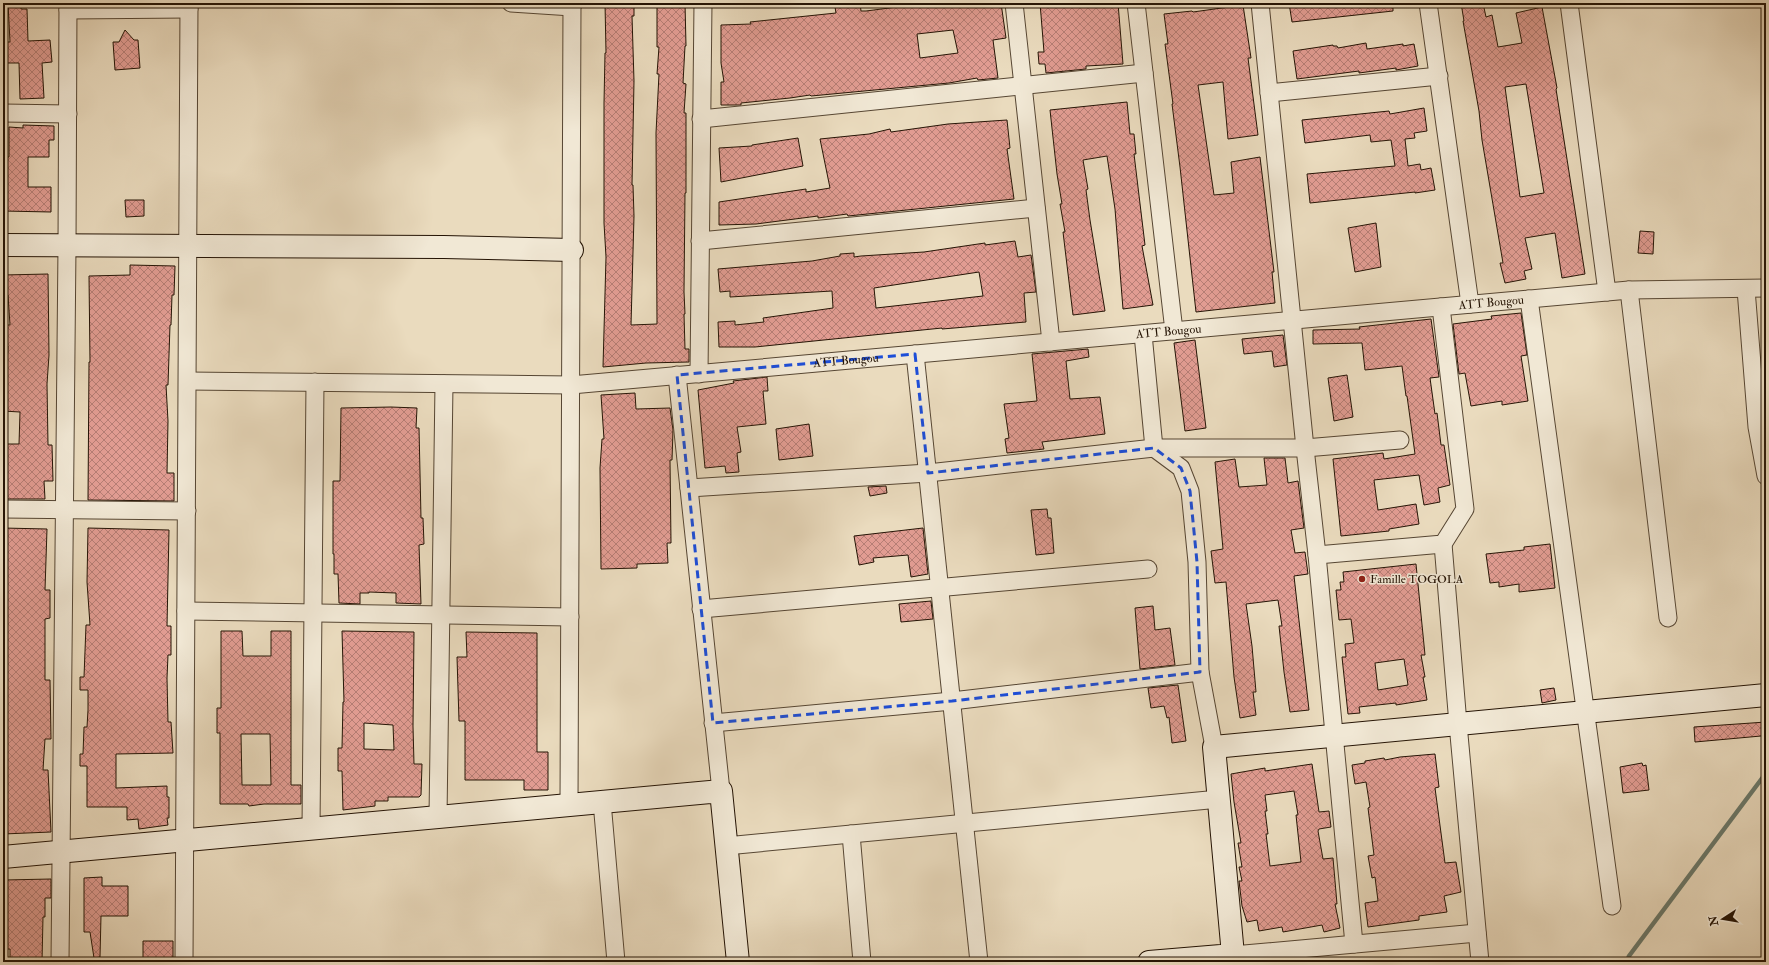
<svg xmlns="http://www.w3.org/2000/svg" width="1769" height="965" font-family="'IM FELL Double Pica',serif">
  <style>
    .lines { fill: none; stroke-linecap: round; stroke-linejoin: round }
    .stream { stroke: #6a786a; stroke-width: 4.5 }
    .building { fill: url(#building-cross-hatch); stroke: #251405; fill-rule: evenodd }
    .street-casing { stroke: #564633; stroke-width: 19 }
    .secondary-casing { stroke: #251405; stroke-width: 24 }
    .street { stroke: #f1e8d5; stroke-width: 17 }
    .secondary { stroke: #f1e8d5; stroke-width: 22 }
    .marked { fill: none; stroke: #1d4ed8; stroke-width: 3; stroke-dasharray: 8 5; stroke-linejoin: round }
    .poi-dot { fill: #8f2418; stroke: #f1e8d5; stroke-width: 1.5 }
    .labels { text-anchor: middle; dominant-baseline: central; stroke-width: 3; stroke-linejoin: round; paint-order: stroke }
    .street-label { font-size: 12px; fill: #251405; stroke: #f1e8d5 }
    .poi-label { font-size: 12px; fill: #251405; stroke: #f1e8d5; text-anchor: start }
  </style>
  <defs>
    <pattern id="building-cross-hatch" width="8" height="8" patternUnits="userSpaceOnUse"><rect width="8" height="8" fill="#e19c92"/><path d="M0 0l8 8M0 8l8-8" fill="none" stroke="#b67e75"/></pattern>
  </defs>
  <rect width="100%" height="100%" fill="#eadbbe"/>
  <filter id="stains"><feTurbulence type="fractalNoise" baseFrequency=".005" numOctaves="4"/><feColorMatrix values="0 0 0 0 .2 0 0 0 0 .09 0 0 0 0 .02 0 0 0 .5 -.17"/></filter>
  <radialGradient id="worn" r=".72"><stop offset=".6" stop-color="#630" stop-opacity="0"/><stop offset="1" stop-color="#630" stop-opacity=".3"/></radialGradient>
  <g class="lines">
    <path class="stream" d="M1627,962L1629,956L1766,773"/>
  </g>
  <path class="building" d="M8,3H21V9H27L28,41L50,40L52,62L42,63L44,98L20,99L19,63H3V42H10Z
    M605,3H634V16H632L634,81L632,185H633L634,216L631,325L657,324L656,133L659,74H657L659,47H657V7H662V3H685L686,46H685L683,83L686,84L684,113H686V193H685L684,292L685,314H684L685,349H689V362L646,363L603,367L606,257L604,223V103L605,53H606Z
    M860,3L861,11H866L897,7L928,5V7L949,3H1001L1006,38L993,40L998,78L978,80L977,78L949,83L811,96L810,95L790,98L741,103V105H721V82H724L721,63V25L751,24L750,22L836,13L835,7ZM953,30L958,53L920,58L917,34Z
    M1040,3H1118L1123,64L1086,66V69L1046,73L1045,64H1039L1038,52H1044Z
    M1289,3H1393V11L1292,22Z
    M1461,3H1483L1486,17L1492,15L1498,47L1522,43L1516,13L1542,7L1557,88L1556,89L1585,274L1562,278L1555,233L1525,238L1532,269L1524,271L1526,279L1505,283L1500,263H1503L1482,140L1479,111L1463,21H1464ZM1526,84L1544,193L1520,197L1505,87Z
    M1243,5L1251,58H1248L1258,135L1228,139L1223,82L1198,85L1214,195L1234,193L1231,162L1260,157L1274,272H1272L1275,303L1196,312L1180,167L1172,104H1173L1165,44H1168L1164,14L1192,11L1193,12Z
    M125,30L134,40H138L140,68L115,70L113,42H119Z
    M1366,43L1367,49L1403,44V46L1414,44L1418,66L1396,70V68L1359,73V71L1297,79L1293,51L1333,45V46H1337L1338,48Z
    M1127,102L1130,134H1134L1136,154H1134L1145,245L1142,246L1153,305L1123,309L1115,209L1107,156L1083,160L1088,189L1086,190L1090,220L1105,311L1073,315L1063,232H1065L1060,204H1062L1057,174L1050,110Z
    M1424,108L1427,131L1414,133L1415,138L1405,139L1408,166L1420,164L1421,170L1431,168L1435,190L1415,193V192L1310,203L1307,174L1395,166L1391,140L1371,142L1370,135L1305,143L1302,120L1389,111L1390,114Z
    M1007,120L1010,148L1007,149L1014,199L848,216L847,214L818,218V216L756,224L719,225V202L806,189V192L830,188L820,139L869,134L890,129L891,132L948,124Z
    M23,125L54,126V140H49V157H28V187H51V212L3,211V157H9V127L23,128Z
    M798,138L803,166L721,182L719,148L752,146V145Z
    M125,200H144V216L126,217Z
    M1376,223L1381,267L1355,272L1348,228Z
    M1640,231L1654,232L1653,254L1638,253Z
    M1015,241L1018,257L1031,255L1032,262L1036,292L1024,293L1026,322L942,329V328L755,347H719L718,322L735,321V325L764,322L763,318L833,308L832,291L730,297V291L720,292L718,269L812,261L840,256V254L854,253V257L861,256L924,252L985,243V245ZM979,272L983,296L876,308L874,288Z
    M130,265L175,266L174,295H172L171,325H170L168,385H166L168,421L167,473H174V501L88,500L89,362H90L89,276L130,275Z
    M48,274L49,355L47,384L48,445H52L53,481H44L45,499H7L6,472L3,473V444H19L20,412L3,411V385H6L8,346L3,345V325H10L8,295H3V275Z
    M1521,313L1527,355L1521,356L1528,401L1502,405V401L1471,406L1465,373L1459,374L1453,324L1492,319L1491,316Z
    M1431,319L1439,377L1430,378L1435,414L1437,413L1441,445H1444L1450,485L1438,488L1440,502L1424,505L1419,475L1374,480L1378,510L1416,504L1419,524L1389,529V531L1341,536L1333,459L1383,453L1384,459L1415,454L1407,396H1406L1402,366L1365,370L1362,343L1313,344V330L1360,329L1359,327Z
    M1283,335L1287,365L1274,367L1272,351L1244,354L1242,339Z
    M1195,340L1206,428L1185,431L1174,343Z
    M1088,349L1089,357L1066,361L1070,399L1100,397L1105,434L1042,442L1044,449L1007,453L1005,439L1009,438L1004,404L1037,401L1032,354Z
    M1347,375L1353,417L1334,421L1328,378Z
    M767,377L768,391H763L766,424L737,427L741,452L737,453L739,472L726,473L725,466L705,468L698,390L734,383L733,381Z
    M635,393L636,409L670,408L673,430L672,460H670L671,543H667L668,563L637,564V568L601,569L600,468L602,439H604L601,395Z
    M391,407L417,408L416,428H419L421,518H423L424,544L419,545L421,604L396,603V593L369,592V593H360V604L339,603L338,574H334V554H333V481H340L341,408Z
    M809,424L813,456L779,460L776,429Z
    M1264,458H1285L1288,483L1298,481L1304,528L1291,530L1295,553L1305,552L1308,574L1294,576L1309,710L1290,712L1284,672L1279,626H1282L1278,600L1246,604L1252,646L1256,692H1253L1256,715L1240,718L1234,677L1226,582L1215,583L1211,551L1223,549L1215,462L1235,459L1239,487L1267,485Z
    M886,486L887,493L870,496L868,487Z
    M1047,509L1048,518H1051L1054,553L1036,555L1031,510Z
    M3,528L47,529L45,590H50V618L45,619V680H50L51,739H45L43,770H48L51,832L3,834V763H5L7,677H3V593H6V568H3Z
    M88,528L169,530L167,626H171V655H168L167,678L168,722H171L173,753L116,754V788L167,786V797H169V818H167L168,825L139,829L138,819L127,820V807H87V766H80V754H83L84,727H87L88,710V690H80V677H84L86,625H90L87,582Z
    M923,528L928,574L911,577L908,555L873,558L874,562L859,565L854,536Z
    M1550,544L1555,588L1519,592V584L1499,587V582L1490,583L1486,554L1524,550V547Z
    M1416,564L1425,655H1421L1425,677H1423L1427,700L1396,705V703L1359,707L1360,713L1348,714L1342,657H1346L1345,644L1354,643L1351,619L1339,620L1336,590H1341L1340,582H1344L1343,572ZM1404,659L1408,685L1378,690L1375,663Z
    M931,601L933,619L901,622L899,604Z
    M1153,606L1155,630L1170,628L1175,665L1140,669L1135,608Z
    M221,631H242L243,656H271V631H291V785H301V804H264L249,806L248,804H220V733H217V708H221ZM241,734H270L271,785H242Z
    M342,631L414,632L413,726L414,764H422L421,795L419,797H388V801H375V806L343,810L342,771H338V748H342L343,702H344ZM364,723L393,725L394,750L364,749Z
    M466,632L537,633V752H548V790H524V780H465V721H459L457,657H467Z
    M1178,685L1186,741L1172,743L1169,717L1167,718L1164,706L1151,708L1148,688Z
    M1554,688L1556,700L1542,703L1540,690Z
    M1766,722V733L1761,736L1695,742L1694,727Z
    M1435,754L1439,787L1435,788L1445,863L1456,862L1461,892L1444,896L1447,912L1419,916V920L1368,927L1365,903L1378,901L1375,877L1372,878L1368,856L1374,855L1368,808L1370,807L1366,782L1355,784L1352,765L1365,763V761L1384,758L1385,760L1400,757Z
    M1642,763L1643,766L1646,765L1649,790L1623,793L1620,767Z
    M1312,764L1319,812L1329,811L1331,827L1319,829L1318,831L1323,859L1333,858L1337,904H1335L1340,928L1324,932L1322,925L1283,932L1282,927L1259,931L1257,920L1247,922L1242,906L1239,881H1242L1239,867H1242L1238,843H1241L1234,802L1231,774L1265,768V771ZM1294,791L1298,815H1296L1301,862L1270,866L1266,834H1268L1265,811H1267L1265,795Z
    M102,877V886H128V916H101L100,957L94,958L90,932H84V878Z
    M51,879V898H45V917H43L42,962H10V949H5L4,880Z
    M143,941H173V958H143Z"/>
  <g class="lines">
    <g class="street-casing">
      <g id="street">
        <path d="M511,3L572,7"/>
        <path d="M1014,3L1051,342"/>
        <path d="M1136,3L1174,331"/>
        <path d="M1260,3L1305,448L1317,555L1354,944"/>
        <path d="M1428,3L1470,304"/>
        <path d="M1569,3L1607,292"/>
        <path d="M68,10L189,9"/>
        <path d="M1269,93L1439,76"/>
        <path d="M3,113L68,114"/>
        <path d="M701,119L1144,73"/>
        <path d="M700,241L1036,208"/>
        <path d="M1746,289L1757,427L1766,476"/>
        <path d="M1629,290L1668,618"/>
        <path d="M1529,299L1612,906"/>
        <path d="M1143,334L1154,448L1181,468L1190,491L1197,562L1200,672L1214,747"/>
        <path d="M915,354L979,962"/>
        <path d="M699,374L703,3"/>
        <path d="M677,375L721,791"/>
        <path id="s1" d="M188,381L571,385L1629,290L1766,288"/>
        <path d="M689,488L928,473L1154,448H1305L1400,440"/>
        <path d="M3,509L187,511"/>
        <path d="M1443,544L1458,724L1480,962"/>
        <path d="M1317,555L1443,544L1465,509L1441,307"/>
        <path d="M701,609L1148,569"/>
        <path d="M186,611L570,617"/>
        <path d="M713,723L952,701L1200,672"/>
        <path d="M602,802L616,962"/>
        <path d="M569,805L572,3"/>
        <path d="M438,817L444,384"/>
        <path d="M311,829L315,382"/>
        <path d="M851,834L862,962"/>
        <path d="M726,846L1219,799"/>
        <path d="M60,962L67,246L68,3"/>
        <path d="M184,962L189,3"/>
        <path d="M1233,962V955L1477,933"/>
      </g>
    </g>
    <g class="secondary-casing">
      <path id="secondary" d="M3,245L444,247L572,250
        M3,857L721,791L738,962
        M1149,962L1233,955L1214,747L1766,695"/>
    </g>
    <use href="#street" class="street"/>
    <use href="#secondary" class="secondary"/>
  </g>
  <path class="marked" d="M915,354L928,473L1154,448L1181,468L1190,491L1197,562L1200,672L952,701L713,723L677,375Z"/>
  <circle class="poi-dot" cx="1362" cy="579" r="4"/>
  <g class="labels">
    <g class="street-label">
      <text stroke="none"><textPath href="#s1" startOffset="1307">ATT Bougou</textPath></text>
      <text stroke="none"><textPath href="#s1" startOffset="983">ATT Bougou</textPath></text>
      <text stroke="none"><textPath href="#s1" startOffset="659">ATT Bougou</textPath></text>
    </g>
    <g class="poi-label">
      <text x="1370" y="579">Famille TOGOLA</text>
    </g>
  </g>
  <rect width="1769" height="965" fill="none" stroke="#eadbbe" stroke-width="16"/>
  <rect x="4" y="4" width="1761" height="957" fill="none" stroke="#251405" stroke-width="2"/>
  <rect x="8" y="8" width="1753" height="949" fill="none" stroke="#251405"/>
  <g transform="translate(1723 919) rotate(258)" stroke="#f1e8d5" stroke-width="3" paint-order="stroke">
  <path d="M0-3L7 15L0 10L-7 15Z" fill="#251405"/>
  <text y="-6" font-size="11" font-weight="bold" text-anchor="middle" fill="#251405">N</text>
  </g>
  <rect width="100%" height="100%" filter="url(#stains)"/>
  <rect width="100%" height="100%" fill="url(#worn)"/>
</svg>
